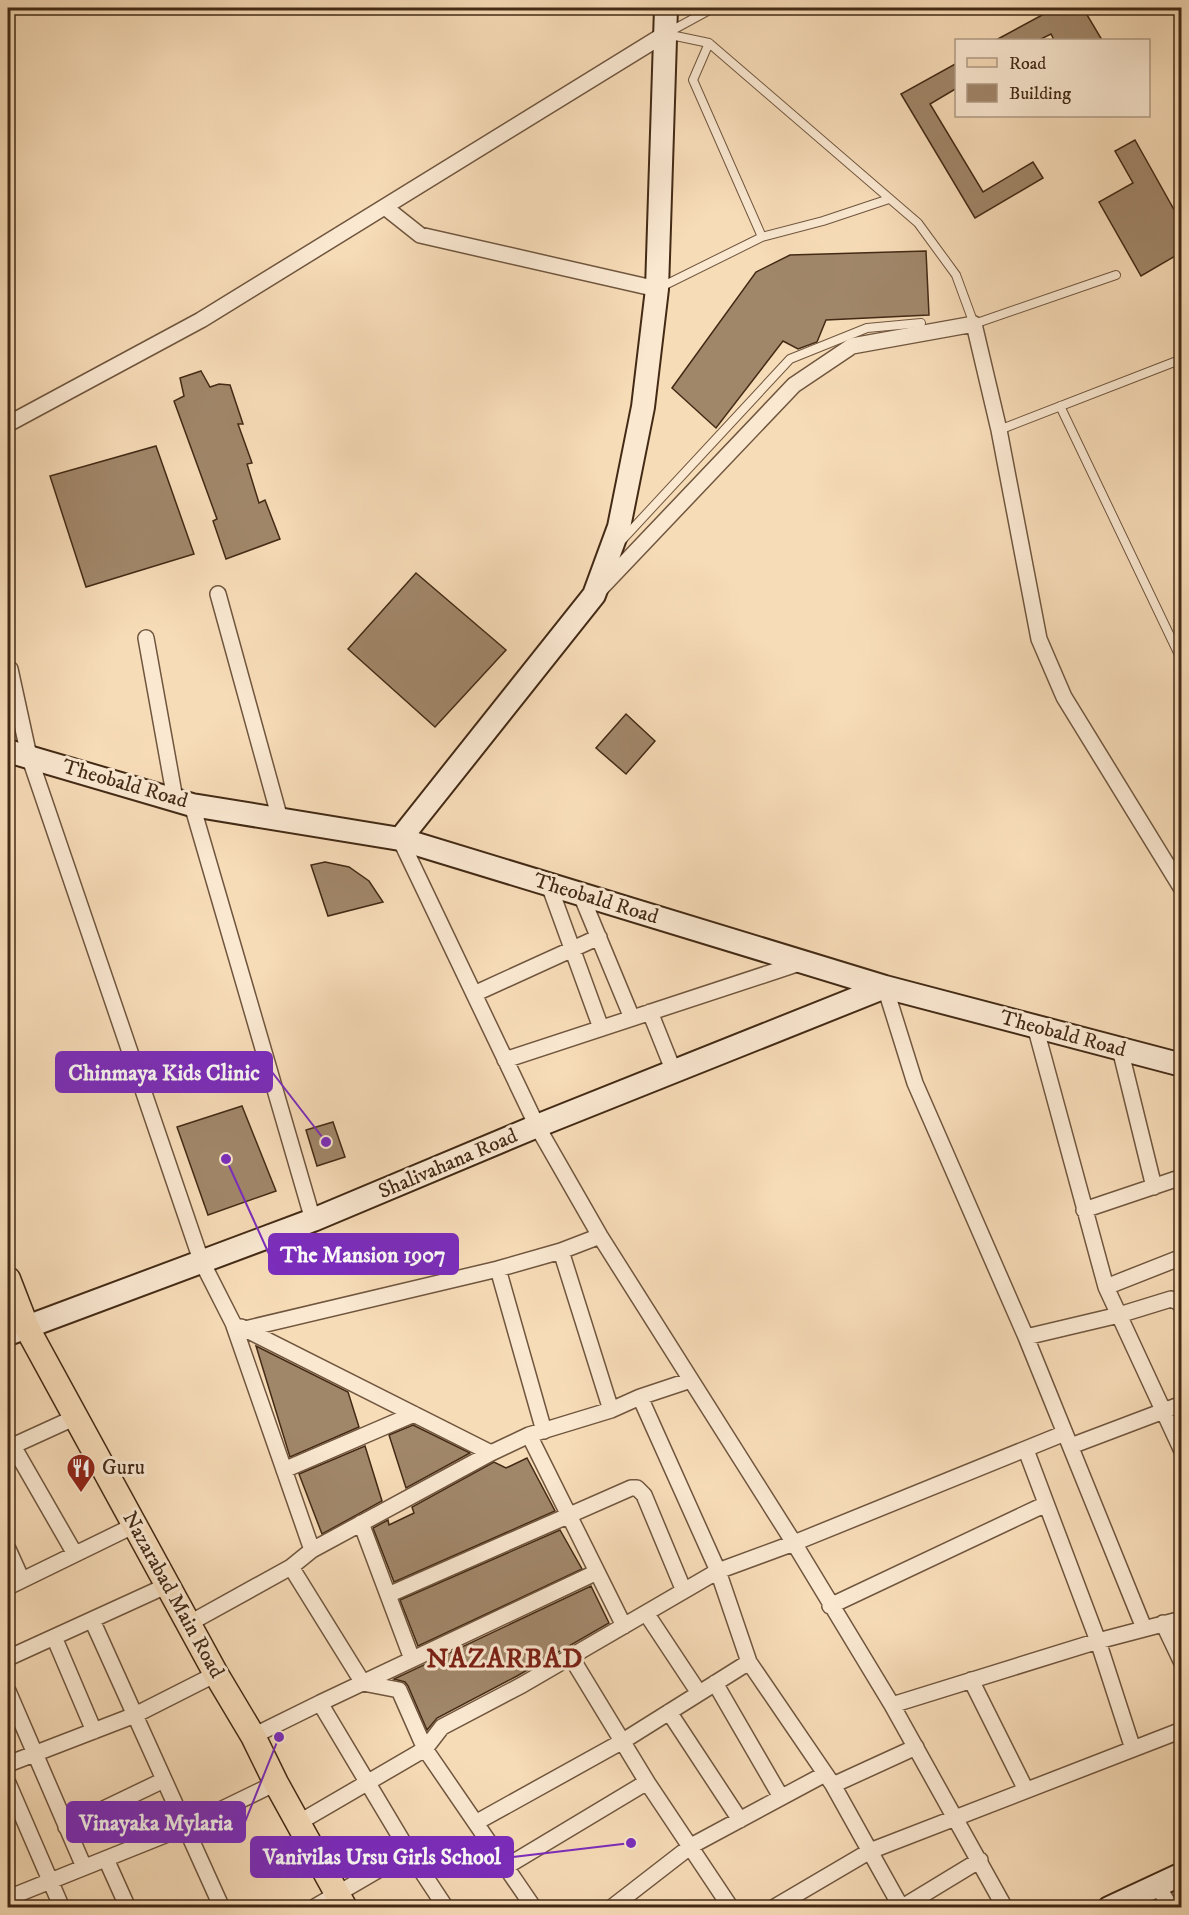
<svg xmlns="http://www.w3.org/2000/svg" width="1189" height="1915" font-family="'IM FELL DW Pica',serif">
  <style>
    .building { fill: #a1876a; stroke: #432a15; stroke-width: 1.5 }
    .lines { fill: none; stroke-linecap: round; stroke-linejoin: round }
    .lane-casing { stroke: #70563e; stroke-width: 10 }
    .street-casing { stroke: #70563e; stroke-width: 18 }
    .secondary-casing { stroke: #432a15; stroke-width: 26 }
    .primary-casing { stroke: #432a15; stroke-width: 27 }
    .lane { stroke: #fae8d1; stroke-width: 8 }
    .street { stroke: #fae8d1; stroke-width: 15 }
    .secondary { stroke: #fae8d1; stroke-width: 22 }
    .primary { stroke: #f7dcb8; stroke-width: 24 }
    .labels { text-anchor: middle; dominant-baseline: central; stroke-width: 6; stroke-linejoin: round; paint-order: stroke }
    .street-label { font-size: 21px; fill: #432a15; stroke: #fae8d1 }
    .poi-label { font-size: 21px; fill: #432a15; stroke: #fae8d1; text-anchor: start }
    .district-label { font-size: 27px; font-weight: bold; letter-spacing: 1.5px; fill: #7a1f14; stroke: #fae8d1 }
    .leader { fill: none; stroke: #7b2cbf; stroke-width: 2 }
    .callout-dot { fill: #7b2cbf; stroke: #fae8d1; stroke-width: 2 }
    .callout { fill: #7b2cbf; stroke: #7b2cbf; stroke-width: 2 }
    .callout-label { font-size: 22px; text-anchor: middle; font-weight: bold; fill: #fff }
  </style>
  <rect width="100%" height="100%" fill="#f7dcb8"/>
  <filter id="stains"><feTurbulence type="fractalNoise" baseFrequency=".00333" numOctaves="4"/><feColorMatrix values="0 0 0 0 .2 0 0 0 0 .09 0 0 0 0 .02 0 0 0 .5 -.17"/></filter>
  <radialGradient id="worn" r=".72"><stop offset=".6" stop-color="#630" stop-opacity="0"/><stop offset="1" stop-color="#630" stop-opacity=".3"/></radialGradient>
  <path class="building" d="M1055,8H1083L1102,40H1054L1051,34L1039,40H996Z
    M957,63V88L930,104L983,192L1033,162L1043,178L975,218L901,94Z
    M1135,140L1182,224V252L1141,276L1099,202L1133,183L1115,151Z
    M926,251L929,315L826,320L817,342L798,349L783,341L716,428L672,388L756,272L790,255Z
    M201,371L210,387L219,384L230,385L243,424H238L252,463L247,464L259,503L265,500L280,539L226,559L213,521L217,519L174,401L184,396L180,378Z
    M156,446L194,554L86,587L50,476Z
    M416,573L506,650L435,727L348,649Z
    M626,714L655,741L626,774L596,748Z
    M325,862L349,867L369,881L383,902L328,916L311,865Z
    M242,1106L276,1191L208,1215L177,1127Z
    M333,1122L345,1157L317,1166L306,1130Z
    M256,1346L348,1392L359,1427L290,1457Z
    M413,1425L470,1453L406,1488L389,1435Z
    M365,1446L382,1501L322,1534L299,1474Z
    M527,1458L555,1511L394,1582L373,1528L388,1520L389,1525L414,1513L412,1507L494,1462L506,1468Z
    M560,1530L582,1569L418,1646L400,1600Z
    M591,1586L609,1623L517,1676L437,1718L427,1730L408,1686L405,1682L394,1679Z"/>
  <g class="lines">
    <g class="lane-casing">
      <path id="lane" d="M669,32L713,8
        M666,34L709,43L918,223L956,275L974,324L1116,275
        M709,43L693,80L762,237
        M659,288L762,237L823,221L889,199
        M1060,406L1182,661
        M999,430L1182,359
        M623,539L790,359L867,328L921,323"/>
    </g>
    <g class="street-casing">
      <path id="street" d="M386,208L420,235L657,289
        M8,424L201,320L665,34
        M600,589L794,385L852,346L974,324L999,430L1039,639L1064,697L1182,889
        M218,594L280,819
        M146,638L175,799
        M10,669L29,756L201,1260L233,1323L312,1550
        M192,805L313,1220
        M400,839L537,1126L600,1236L794,1543L892,1705L1005,1908
        M549,885L601,1028
        M581,895L632,1018
        M885,987L915,1083L1026,1337L1144,1628
        M474,994L599,937
        M650,1012L674,1072
        M1035,1026L1106,1287L1182,1451
        M1120,1049L1154,1187
        M505,1060L803,962
        M1084,1210L1182,1177
        M561,1251L611,1410
        M498,1269L544,1431
        M1106,1287L1182,1257
        M241,1327L491,1453
        M245,1329L498,1269L561,1251L600,1236
        M1026,1337L1119,1315L1171,1299L1178,1302L1182,1307
        M640,1397L718,1571L749,1662L833,1785L901,1907
        M529,1435L624,1626
        M13,1446L75,1554
        M1071,1446L1182,1404
        M8,1448L76,1417
        M1026,1450L1098,1641L1133,1749
        M284,1470L414,1414
        M361,1523L412,1659
        M8,1549L22,1580
        M291,1567L363,1683L399,1690L425,1749L534,1908
        M8,1587L135,1525
        M388,1595L631,1488H637L644,1495L684,1591
        M830,1606L1046,1504
        M646,1613L699,1693
        M92,1620L222,1908
        M1163,1623L1182,1663
        M188,1624L291,1567L312,1550L491,1453L529,1435L611,1410L640,1397L691,1380
        M54,1637L94,1731
        M571,1657L647,1782L731,1908
        M8,1658L168,1585
        M971,1680L1026,1790
        M715,1683L781,1797
        M8,1691L84,1867
        M892,1705L1098,1641L1182,1619
        M669,1712L740,1820
        M253,1736L320,1703
        M8,1764L135,1715L216,1674
        M8,1783L62,1908
        M833,1785L916,1747
        M477,1822L623,1741L749,1662
        M298,1823L425,1749L442,1727L522,1685L718,1571L794,1543L1065,1433
        M66,1827L164,1780
        M106,1859L128,1908
        M507,1866L647,1782
        M1157,1885L1171,1908
        M8,1898L185,1827L276,1783
        M313,1908L409,1852
        M446,1908L409,1852L320,1703L597,1572
        M611,1908L691,1846L825,1774
        M773,1908L870,1851L1182,1730
        M901,1908L980,1860"/>
    </g>
    <g class="secondary-casing">
      <path id="secondary" d="M8,751L192,805L400,839L885,987L1182,1065
        M400,839L594,595L619,527L643,407L657,289L666,8
        M8,1334L313,1220L537,1126L885,987
        M1109,1908L1182,1874"/>
    </g>
    <g class="primary-casing">
      <path id="primary" d="M8,1279L27,1328L216,1674L253,1736L276,1783L345,1908"/>
    </g>
    <use href="#lane" class="lane"/>
    <use href="#street" class="street"/>
    <use href="#secondary" class="secondary"/>
    <use href="#primary" class="primary"/>
  </g>
  <defs>
    <g id="restaurant-pin" transform="scale(1.5)"><path d="M0 17L-7.5 6A9.5 9.5 0 1 1 7.5 6Z" fill="#8f2418" stroke="#fae8d1"/><path d="M-5-6h1v4h1v-4h1v4h1v-4h1v5L-1.5 .5V6h-2V.5L-5-1ZM5-6V6H3V1.5H1.5Q1.5-4 5-6Z" fill="#fff"/></g>
  </defs>
  <g fill-rule="evenodd">
    <use href="#restaurant-pin" x="81" y="1468"/>
  </g>
  <g class="labels">
    <g class="street-label">
      <text transform="translate(125 784) rotate(16)">Theobald Road</text>
      <text transform="translate(596 899) rotate(17)">Theobald Road</text>
      <text transform="translate(1063 1034) rotate(15)">Theobald Road</text>
      <text transform="translate(448 1164) rotate(-23)">Shalivahana Road</text>
      <text transform="translate(173 1595) rotate(61)">Nazarabad Main Road</text>
    </g>
    <g class="poi-label">
      <text x="102" y="1468">Guru</text>
    </g>
    <g class="district-label">
      <text x="505" y="1659">NAZARBAD</text>
    </g>
  </g>
  <path class="leader" d="M326 1142L272 1072M226 1159L269 1254M279 1737L245 1822M631 1843L513 1857"/>
  <g class="callout-dot">
    <circle cx="326" cy="1142" r="6"/>
    <circle cx="226" cy="1159" r="6"/>
    <circle cx="279" cy="1737" r="6"/>
    <circle cx="631" cy="1843" r="6"/>
  </g>
  <g class="callout">
    <rect x="56" y="1052" width="216" height="40" rx="6"/>
    <rect x="269" y="1234" width="189" height="40" rx="6"/>
    <rect x="67" y="1802" width="178" height="40" rx="6"/>
    <rect x="251" y="1837" width="262" height="40" rx="6"/>
  </g>
  <g class="callout-label">
    <text x="164" y="1080">Chinmaya Kids Clinic</text>
    <text x="363" y="1262">The Mansion 1907</text>
    <text x="156" y="1830">Vinayaka Mylaria</text>
    <text x="382" y="1864">Vanivilas Ursu Girls School</text>
  </g>
  <rect width="1189" height="1915" fill="none" stroke="#f7dcb8" stroke-width="30"/>
  <rect x="9" y="9" width="1171" height="1897" fill="none" stroke="#432a15" stroke-width="3"/>
  <rect x="15" y="15" width="1159" height="1885" fill="none" stroke="#432a15" stroke-width="1.5"/>
  <rect x="955" y="39" width="195" height="78" fill="#fae8d1" stroke="#b19c86" stroke-width="1.5"/>
  <rect x="967" y="58" width="30" height="9" fill="#f7dcb8" stroke="#b19c86" stroke-width="1.5"/>
  <text x="1009" y="69" font-size="18" fill="#432a15">Road</text>
  <rect x="967" y="84" width="30" height="18" fill="#a1876a" stroke="#b19c86" stroke-width="1.5"/>
  <text x="1009" y="99" font-size="18" fill="#432a15">Building</text>
  <rect width="100%" height="100%" filter="url(#stains)"/>
  <rect width="100%" height="100%" fill="url(#worn)"/>
</svg>
